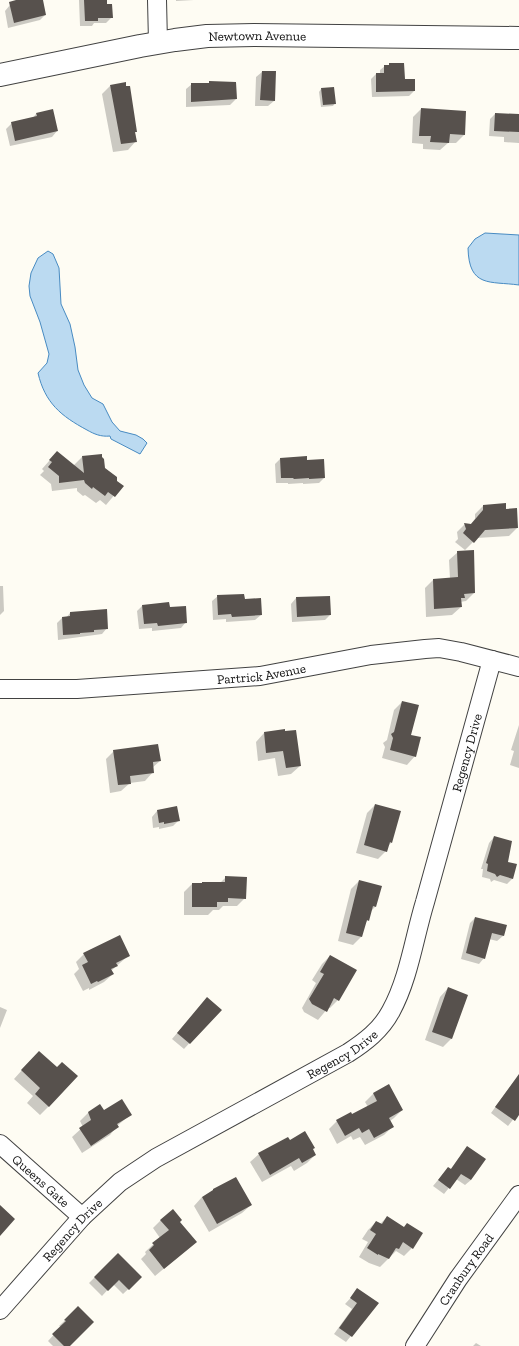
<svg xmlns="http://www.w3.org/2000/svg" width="519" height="1346" font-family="'Zilla Slab',serif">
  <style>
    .water { fill: #bbdaf1; stroke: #488bc2 }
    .shadow { fill: #0003 }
    .building { fill: #57514d }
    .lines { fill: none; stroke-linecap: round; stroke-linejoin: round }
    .minor-casing { stroke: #424242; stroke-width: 20 }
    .tertiary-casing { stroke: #424242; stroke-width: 24 }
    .minor { stroke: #fff; stroke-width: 18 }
    .tertiary { stroke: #fff; stroke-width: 22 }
    .labels { text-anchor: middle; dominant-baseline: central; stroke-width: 4; stroke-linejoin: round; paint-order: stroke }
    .street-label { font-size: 13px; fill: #0f0f0f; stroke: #fff }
  </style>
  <rect width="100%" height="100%" fill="#fefcf3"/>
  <path class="water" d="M485,233L519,235V285C490,281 469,288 468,248L475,239Z
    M48,251L53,254L59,268L61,304L70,324L75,347L78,370L84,385L92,398L103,404L112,422L120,431L136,435L143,439L147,443L140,454L111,439L110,436C101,437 94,434 87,430C61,416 45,403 38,373L47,363L49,354L40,322L30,296L29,286L31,273L38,258Z"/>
  <path class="shadow" d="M34,0H42L45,15L40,20L8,28L5,11L10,5Z
    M79,0H106V5L112,17L106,23H94L92,26H80Z
    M176,0H194L176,1Z
    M385,66L404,80H414V91L409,96L372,97L371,79L376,74H380V70Z
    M262,72H275L274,101L268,106H255L256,77Z
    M192,84L236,99L230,105L186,107V89Z
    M110,86L136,131L135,133L136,141L128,150L113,152L102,94Z
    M321,89L335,103L333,106L321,107L319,92Z
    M421,109L465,112L464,135L456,143H448L440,150L423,149V144L412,143L413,117Z
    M36,114L57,131L52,137L10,146L6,129L12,123L32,119Z
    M495,114L519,115V143L504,142V137L489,136L490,119Z
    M57,452L73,466L82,457L104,469L122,486L106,505L100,500L96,503L85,495L83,496L77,491V488L52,491L51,484L40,475L44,471L42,469Z
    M280,459L306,461L324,478L319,483L303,484V483L288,484V483H276L275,464Z
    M483,506L505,510L517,528L509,536L477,538L465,550L455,542L458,539L457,532L465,524L470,525L475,519V514Z
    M458,552L474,593L466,601L460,602L461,607L452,615L426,617L425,588L433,580L450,579L449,560Z
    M0,586H3L4,611L0,615Z
    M218,596L244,600L261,615L255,620L226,622V619L213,620L212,601Z
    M296,598L330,615L325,620L292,622L291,604Z
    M142,606L169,608L186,622L181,628L152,631V628L139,629L137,611Z
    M70,613L107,628L102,634L58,640L57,623L62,618H66Z
    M402,702L415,756L407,765L382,758L385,747L383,743L387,740L394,710Z
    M519,725V768L510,765L514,751L511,750Z
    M264,733L300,766L291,774L278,776L275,758L258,761L256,742Z
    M114,751L160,761L152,768L153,772L145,781L130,783L121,791L110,793L106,759Z
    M375,805L392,842L388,846L386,851L378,859L356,853L367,813Z
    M157,811L178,821L173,826L159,829V827L153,828L152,817Z
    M494,837L513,878L507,884L494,880L491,882L490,879L482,877L483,869H481L489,843Z
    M226,877L245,898L237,906H223L219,910H213L208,915H184V892L192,884L220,883Z
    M359,881L375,907L370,912L368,920L365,923L361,937L353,945L338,941L351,889Z
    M475,918L506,926L503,936L497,941L489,939L484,958L479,964L461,959L470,923Z
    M84,954L129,955L111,971L113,974L104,982L89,990V988L83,991L74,974L79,969L76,962Z
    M330,956L338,1000L330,1008H328L318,1020L304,1012L302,1008L316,983L312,980L322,964Z
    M448,988L467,996L451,1039L443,1047L425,1040L440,997Z
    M202,1004L220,1010L184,1049L172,1039Z
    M0,1007L7,1010L0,1028Z
    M31,1060L57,1068L49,1106L40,1115L27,1103L33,1096L14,1079Z
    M517,1079L519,1080V1112L508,1126L491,1113L512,1084Z
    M389,1086L402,1110L394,1118L390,1121L393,1126L384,1135L365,1145L360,1137L353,1140L351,1136L337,1144L329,1129L337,1121L352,1116L368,1107L365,1102L373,1094Z
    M104,1112L131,1114L117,1126L110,1135L82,1153L72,1137L83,1127L80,1121L88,1113Z
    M289,1141L312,1149L315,1155L307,1163L294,1171L291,1166L262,1182L250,1162L259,1154Z
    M467,1147L471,1180L465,1185L456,1179L444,1194L433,1186L448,1168L450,1170Z
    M202,1197L251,1205L242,1213L209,1232L194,1206Z
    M387,1217L412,1248L404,1256L396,1251L380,1267L369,1263L359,1257L368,1242L362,1239L368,1230L376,1222L380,1224Z
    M161,1220L179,1222L196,1242L155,1276L141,1259L146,1254L145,1252L160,1238L153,1228Z
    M118,1254L141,1277L123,1294L113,1284L102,1296L89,1283Z
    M358,1290L378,1303L346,1342L334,1334L352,1309L345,1304Z
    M78,1308L68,1346H53L48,1341L61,1327L59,1326Z
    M476,1343L481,1346H473Z"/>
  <path class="building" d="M16,0H43L46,15L14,23L9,2Z
    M84,0H107V4H112L113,18H98V21H85Z
    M389,63H404L405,79H415V91L376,92V73H384V65H389Z
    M262,71H276L275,101L260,100Z
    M209,81L236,82L237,99L191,102V83H209Z
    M126,82V86H130L137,132H135L137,142L121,144L110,85Z
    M334,87L336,104L323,105L321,88Z
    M421,108L466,111L465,135L450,134L449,143L430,142L431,136H419Z
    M53,109L58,131L15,141L11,122L37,116L36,113Z
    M495,113L519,114V132L494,131Z
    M57,451L84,473L82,456L102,454V457L104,459L105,468L117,477V481L124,486L115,497L108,492L105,496L93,487L92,489L85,483L84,480L59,483V476L48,467L52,462L49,460Z
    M307,456V460L324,459L325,478L309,479V478L294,479L293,478H281L280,458Z
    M506,503V509L517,508L518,528L485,530L474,543L463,533L466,529L464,523L471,524L483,510V505Z
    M474,550L475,593L464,594L465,598H461L462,607L434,609L433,579L458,577L457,551Z
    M244,594L245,599L261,598L262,615L232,617L231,614L218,615L217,595Z
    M330,596L331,615L297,617L296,597Z
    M169,602L170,607L186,606L187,623L158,626L157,623L144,624L142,605Z
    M107,609L108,629L94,630V632L80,633V634L63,635L62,617L70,616V612Z
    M402,701L419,705L411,735L421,737L416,757L390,750L393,738L391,734L394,732Z
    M285,729V731L296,730L301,766L286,768L283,751L266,753L264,732Z
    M158,744L161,761L153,762L154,773L130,776L131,784L118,785L113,750Z
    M375,804L401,811L392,843L390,842L387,852L364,845Z
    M177,806L180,821L164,824V822L159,823L157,810Z
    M494,836L512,841L508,862L517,864L513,879L500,875L497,877L495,874L487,871L488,864L486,863Z
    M225,876L247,877L246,899L228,898V902H217V907H192V883H202V882H225Z
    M359,880L382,886L376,907L373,906L369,921L367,920L362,937L346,933Z
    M475,917L507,925L504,936L492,933L485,959L466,953Z
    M120,935L130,956L116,963L118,966L111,969L114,974L98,982L97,981L91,984L82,965L88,962L83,953Z
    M330,955L357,970L339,1001L334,998L327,1012L312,1004L309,999L324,974L320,972Z
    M448,987L468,995L452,1039L432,1032Z
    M207,997L222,1010L190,1044L177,1033Z
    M39,1051L57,1067L62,1062L78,1076L49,1107L35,1094L40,1088L21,1070Z
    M519,1074V1115L515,1121L495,1107Z
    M389,1084L403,1110L389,1118L394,1127L374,1138L369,1129L362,1133L359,1128L345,1136L336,1120L351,1112L352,1114L377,1101L373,1093Z
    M122,1099L132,1115L117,1124L119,1127L91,1146L79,1128L91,1120L88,1112L100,1104L104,1110Z
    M305,1131L315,1148L313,1149L316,1155L302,1163L299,1158L270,1175L258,1153L288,1137L290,1140Z
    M467,1146L486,1159L471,1180L461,1174L450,1189L438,1180L448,1167L451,1169Z
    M236,1177L252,1205L217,1224L202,1197L213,1190V1189Z
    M0,1205L15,1219L0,1236Z
    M173,1209L182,1220L180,1222L197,1242L164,1269L149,1250L154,1245L152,1243L169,1230L160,1220Z
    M387,1216L404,1227L407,1223L423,1233L413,1249L403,1242L399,1249L396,1248L389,1259L378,1254V1255L367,1248L376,1234L370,1230L376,1221L382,1224Z
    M118,1253L142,1277L129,1290L119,1280L108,1291L94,1277Z
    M357,1288L379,1303L352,1337L339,1328L357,1303L350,1298Z
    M78,1306L94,1322L70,1346H64L52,1334L66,1321L64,1320Z"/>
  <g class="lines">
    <g class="minor-casing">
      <g id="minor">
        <path d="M157,0L158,42"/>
        <path id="s1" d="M0,689H77L260,676L371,655L425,649L439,648L461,652L519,667"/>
        <path id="s2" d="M0,1144L82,1217"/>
        <path id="s3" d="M0,1310L82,1217L120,1182L156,1158L348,1053C365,1042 381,1030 391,1011C409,978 414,938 425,902C447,821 470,741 492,660"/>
        <path id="s4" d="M415,1346L458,1279L519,1195"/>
      </g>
    </g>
    <g class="tertiary-casing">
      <g id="tertiary">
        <path id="s5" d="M0,75L140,46L175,40L207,36L254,35L519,38"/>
      </g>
    </g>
    <use href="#minor" class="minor"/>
    <use href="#tertiary" class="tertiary"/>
  </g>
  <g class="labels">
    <g class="street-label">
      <text stroke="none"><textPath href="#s5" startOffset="261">Newtown Avenue</textPath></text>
      <text stroke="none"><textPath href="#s1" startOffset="262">Partrick Avenue</textPath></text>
      <text stroke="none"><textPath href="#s3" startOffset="768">Regency Drive</textPath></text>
      <text stroke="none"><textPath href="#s3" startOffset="432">Regency Drive</textPath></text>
      <text stroke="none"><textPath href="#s2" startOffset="55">Queens Gate</textPath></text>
      <text stroke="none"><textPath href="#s3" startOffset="108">Regency Drive</textPath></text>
      <text stroke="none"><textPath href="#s4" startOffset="92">Cranbury Road</textPath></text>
    </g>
  </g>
</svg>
